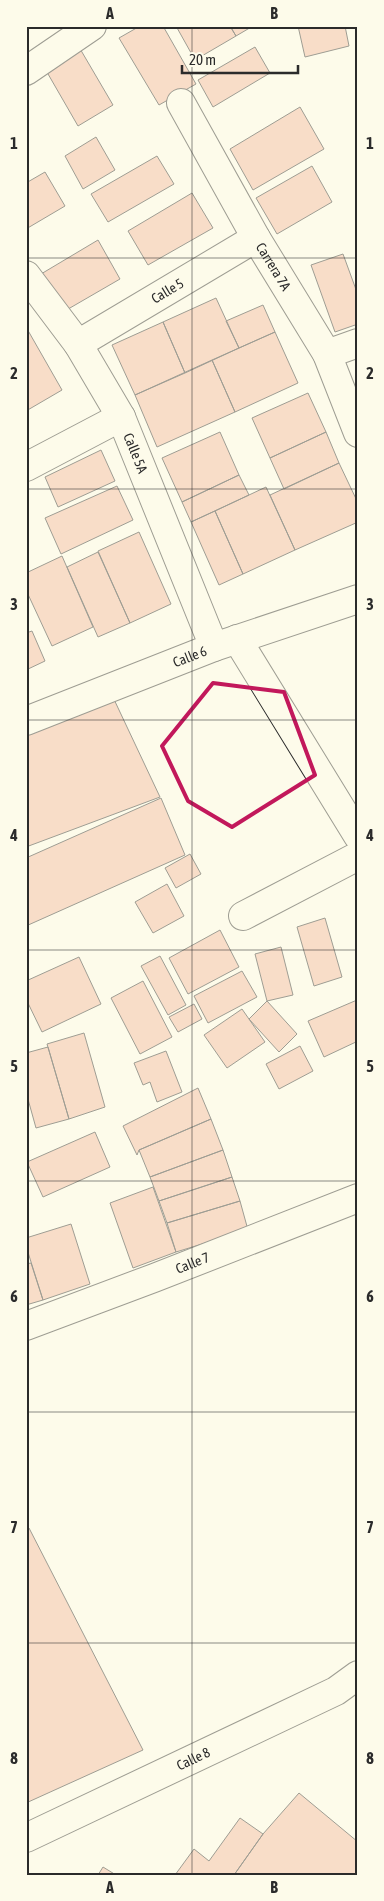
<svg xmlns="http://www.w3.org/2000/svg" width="384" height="1901" font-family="'Asap Condensed',sans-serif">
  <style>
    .building { fill: #f2b8a0; stroke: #2b2b2b }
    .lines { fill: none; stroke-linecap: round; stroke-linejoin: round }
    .minor-casing { stroke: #2b2b2b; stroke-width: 30 }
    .tertiary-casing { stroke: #2b2b2b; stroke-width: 30 }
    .minor { stroke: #fdfbea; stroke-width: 28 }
    .tertiary { stroke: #fdfbea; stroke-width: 28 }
    .marked { fill: none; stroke: #c2185b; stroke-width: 4; stroke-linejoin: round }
    .grid { fill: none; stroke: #2b2b2b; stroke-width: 1; stroke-opacity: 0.55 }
    .labels { text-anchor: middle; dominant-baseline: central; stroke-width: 4; stroke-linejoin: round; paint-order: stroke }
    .street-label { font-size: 14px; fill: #2b2b2b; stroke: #fdfbea }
    .neatline { fill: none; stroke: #2b2b2b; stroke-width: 2 }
    .grid-label { font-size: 16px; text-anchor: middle; font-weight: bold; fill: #2b2b2b }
  </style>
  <rect width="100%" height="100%" fill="#fdfbea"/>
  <path class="building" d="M140,26H163L196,84L159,105L119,38Z
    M176,26H230L236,36L195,60Z
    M230,26H253L236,36Z
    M298,26H345L349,46L305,57Z
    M79,47L113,105L78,126L44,67Z
    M255,47L270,73L213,107L198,80Z
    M300,107L324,149L253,190L230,149Z
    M96,137L115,170L83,189L65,156Z
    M157,156L174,184L108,222L91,194Z
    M312,166L332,202L277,234L256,198Z
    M45,172L65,206L26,229V183Z
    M192,193L213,228L148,265L128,231Z
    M98,240L120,279L63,312L41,274Z
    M343,254L358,295V324L335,332L311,265Z
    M216,298L239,348L185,373L163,322Z
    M263,305L275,332L239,348L226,321Z
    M163,322L185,373L135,395L112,345Z
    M26,327L62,390L26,411Z
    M275,332L298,383L235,412L212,360Z
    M212,360L235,412L157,447L135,395Z
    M308,393L326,432L270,458L252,418Z
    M220,432L239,475L182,502L162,458Z
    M326,432L339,463L284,489L270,458Z
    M101,450L115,481L58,507L45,477Z
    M339,463L358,503V522L295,550L270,495Z
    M239,475L249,495L191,522L182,502Z
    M117,486L133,520L61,554L45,518Z
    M266,487L295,550L243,574L215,511Z
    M215,511L243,574L219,585L191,522Z
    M139,532L171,604L130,623L98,551Z
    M98,552L130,623L98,637L67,567Z
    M62,556L93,627L52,646L26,590V573Z
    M32,631L45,661L26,670V633Z
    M111,693L160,797L26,847V729Z
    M161,798L185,855L26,926V858Z
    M190,854L201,874L176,888L165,868Z
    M167,884L184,916L153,933L135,902Z
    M325,918L342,977L314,986L297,927Z
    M220,930L239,967L188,994L169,958Z
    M281,947L293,995L267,1001L255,954Z
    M160,956L186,1005L168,1015L141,966Z
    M79,957L101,1004L42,1032L26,999V981Z
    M242,971L257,997L208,1023L194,996Z
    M143,981L172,1037L140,1054L111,998Z
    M357,1000L358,1041L324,1057L308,1021Z
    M267,1001L297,1034L279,1052L249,1019Z
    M194,1004L202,1019L178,1032L169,1017Z
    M242,1009L265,1042L227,1068L204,1035Z
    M84,1033L105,1107L69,1119L47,1044Z
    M300,1046L313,1071L279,1089L266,1064Z
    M48,1047L69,1119L36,1128L26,1092V1053Z
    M166,1051L182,1092L157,1102L150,1082L143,1085L134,1063Z
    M198,1088L211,1119L139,1150L137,1155L123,1126Z
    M211,1119L223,1150L150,1177L139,1150Z
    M95,1132L110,1167L43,1197L27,1162Z
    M223,1150L232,1177L159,1201L150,1177Z
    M232,1177L240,1201L167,1223L159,1201Z
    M153,1187L176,1252L133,1268L110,1203Z
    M240,1201L248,1230L176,1252L167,1223Z
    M71,1224L90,1284L43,1300L26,1246V1238Z
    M31,1263L43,1300L26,1305V1264Z
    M26,1528H29L143,1750L26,1803Z
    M299,1793L358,1842V1875H234L263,1834Z
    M240,1818L263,1834L234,1875H175L194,1849L209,1861Z
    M103,1867L116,1875H98Z"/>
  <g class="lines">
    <g class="minor-casing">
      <g id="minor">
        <path d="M26,71L92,26"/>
        <path id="s1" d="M181,103L256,238L327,354L358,433"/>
        <path id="s2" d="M26,275L78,344L121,417L214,647"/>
        <path id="s3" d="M78,344L256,238"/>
        <path d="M327,354L358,343"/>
        <path d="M26,467L121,417"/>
        <path d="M237,639L358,836"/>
        <path d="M243,916L358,856"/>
        <path id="s4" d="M26,1326L154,1278L358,1198"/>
      </g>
    </g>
    <g class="tertiary-casing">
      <g id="tertiary">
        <path id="s5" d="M26,721L214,647L358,599"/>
        <path id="s6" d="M26,1838L336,1691L358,1675"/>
      </g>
    </g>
    <use href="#minor" class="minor"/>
    <use href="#tertiary" class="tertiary"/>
  </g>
  <path d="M0 0H384V1901H0ZM213,683L284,692L315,775L232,827L188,801L162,746Z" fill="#fdfbea" fill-opacity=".55" fill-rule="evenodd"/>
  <path class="marked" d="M213,683L284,692L315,775L232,827L188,801L162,746Z"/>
  <path class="grid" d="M192,26V1875M26,258H358M26,489H358M26,720H358M26,950H358M26,1181H358M26,1412H358M26,1643H358"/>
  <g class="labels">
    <g class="street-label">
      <text stroke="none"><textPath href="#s1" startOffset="188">Carrera 7A</textPath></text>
      <text stroke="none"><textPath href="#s3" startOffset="104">Calle 5</textPath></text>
      <text stroke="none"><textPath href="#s2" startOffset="210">Calle 5A</textPath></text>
      <text stroke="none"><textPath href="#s5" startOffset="176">Calle 6</textPath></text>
      <text stroke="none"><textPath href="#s4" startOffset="178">Calle 7</textPath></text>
      <text stroke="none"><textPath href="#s6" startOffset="185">Calle 8</textPath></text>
    </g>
  </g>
  <rect width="384" height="1901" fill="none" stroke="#fdfbea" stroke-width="55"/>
  <path d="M182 65v8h116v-8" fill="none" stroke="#2b2b2b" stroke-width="2.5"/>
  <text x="189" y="65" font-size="15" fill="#2b2b2b" stroke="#fdfbea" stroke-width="4" paint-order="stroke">20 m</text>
  <rect x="28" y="28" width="328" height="1846" class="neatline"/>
  <g class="grid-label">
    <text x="110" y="19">A</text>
    <text x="274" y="19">B</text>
    <text x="14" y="149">1</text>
    <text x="370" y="149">1</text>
    <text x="14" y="379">2</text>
    <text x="370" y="379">2</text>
    <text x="14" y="610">3</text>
    <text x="370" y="610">3</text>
    <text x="14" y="841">4</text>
    <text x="370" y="841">4</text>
    <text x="14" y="1072">5</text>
    <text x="370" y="1072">5</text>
    <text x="14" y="1302">6</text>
    <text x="370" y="1302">6</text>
    <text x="14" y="1533">7</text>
    <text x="370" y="1533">7</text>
    <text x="14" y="1764">8</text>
    <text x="370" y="1764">8</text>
    <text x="110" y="1893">A</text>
    <text x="274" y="1893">B</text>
  </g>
</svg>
